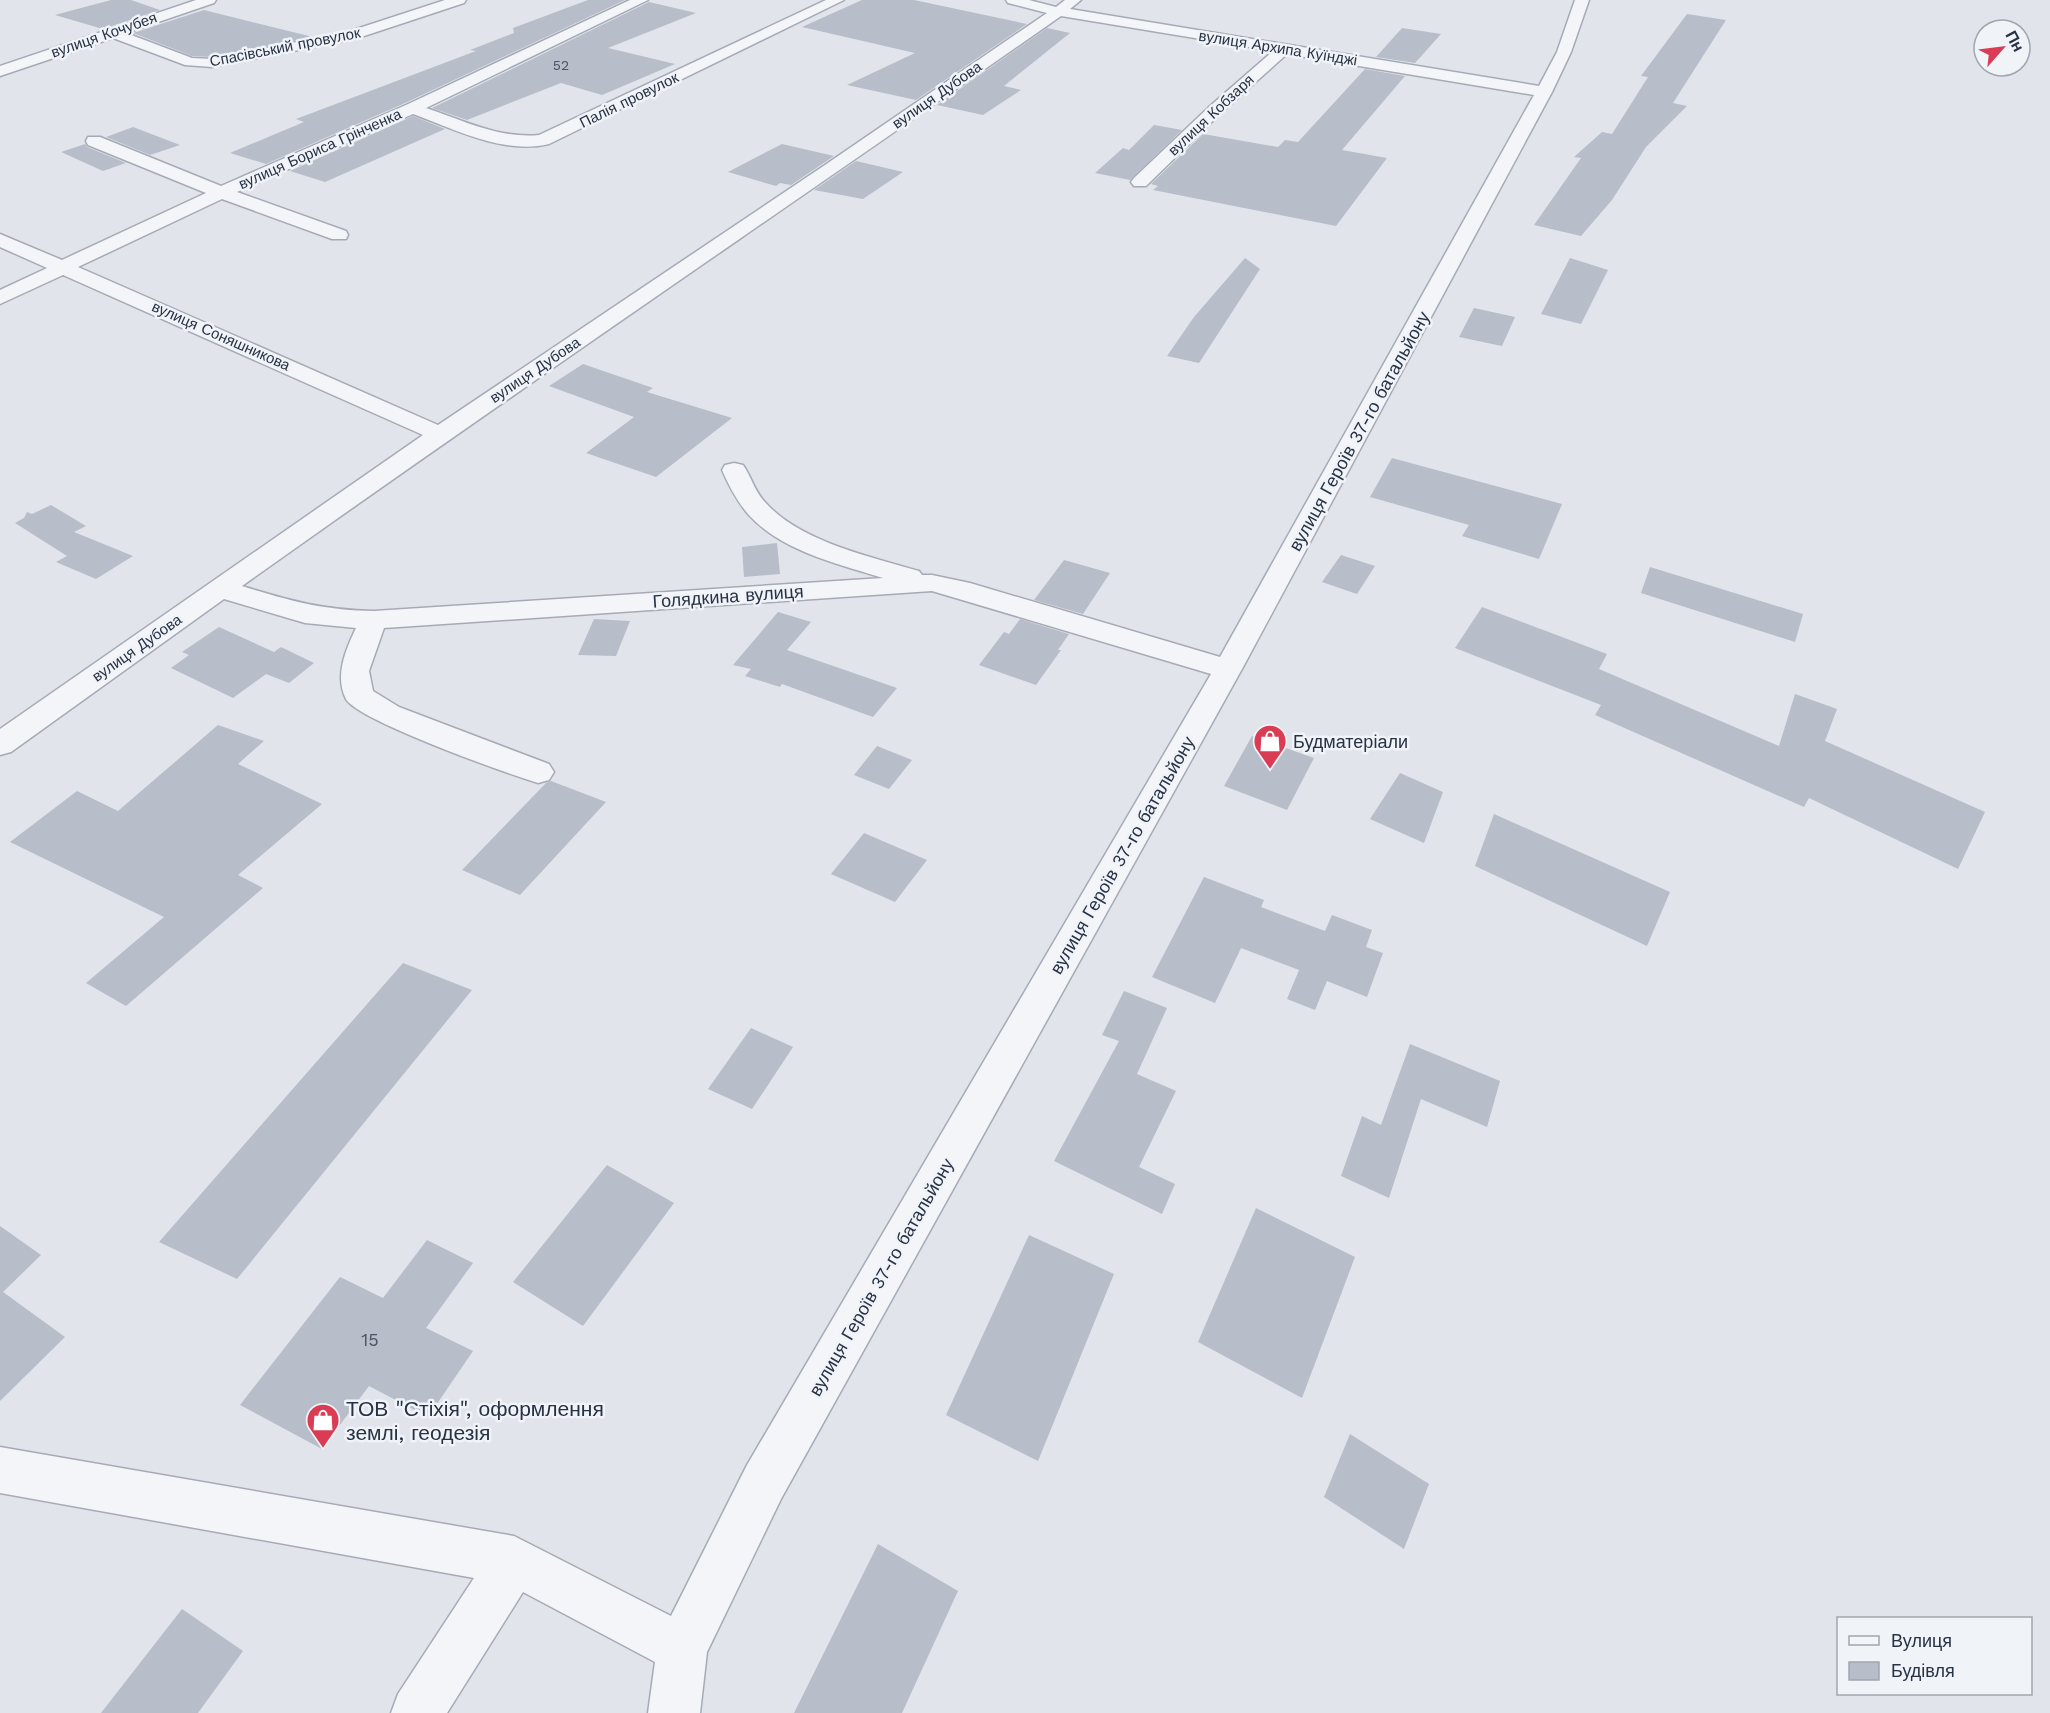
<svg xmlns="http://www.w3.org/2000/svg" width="2050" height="1713" font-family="'Work Sans',sans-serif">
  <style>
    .building { fill: #b7bdc9 }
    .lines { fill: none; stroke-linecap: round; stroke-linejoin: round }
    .minor-casing { stroke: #a5abb6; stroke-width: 3 }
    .minor { fill: #f4f5f8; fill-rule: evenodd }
    .labels { text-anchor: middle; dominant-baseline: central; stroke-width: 5; stroke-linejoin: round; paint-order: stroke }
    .far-number-label { font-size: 14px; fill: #4b5565 }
    .far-street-label { font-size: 15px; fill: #273244; stroke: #f0f3f8 }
    .street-label { font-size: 18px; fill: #273244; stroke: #f0f3f8 }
    .poi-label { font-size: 18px; fill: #273244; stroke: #f0f3f8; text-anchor: start }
    .near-number-label { font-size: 18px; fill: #4b5565 }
    .near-poi-label { font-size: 21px; fill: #273244; stroke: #f0f3f8; text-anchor: start }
  </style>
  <rect width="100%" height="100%" fill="#e1e4eb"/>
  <path class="building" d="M111,0H131L160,10L103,29L55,15Z
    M588,0H625L405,103L266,164L230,153L304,122L296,119L476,51L470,50L514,33L513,28Z
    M862,0H914L1027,24L916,100L847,85L915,53L802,27Z
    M649,2L696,13L608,48L675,64L602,95L561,83L467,120L432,108Z
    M204,10L313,37L212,57L192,56L133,33Z
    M1687,14L1726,20L1673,103L1687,106L1646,147L1612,200L1581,236L1534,225L1581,158L1574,157L1602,132L1612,134L1648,77L1641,76Z
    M1047,28L1070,33L1004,86L1021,90L983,115L937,105Z
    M1402,28L1441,34L1415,63L1376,57Z
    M1365,69L1405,76L1342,150L1387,158L1336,226L1153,190L1158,186L1151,184L1203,134L1278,147L1285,140L1298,142Z
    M413,116L445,129L325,182L290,171Z
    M1154,125L1182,130L1130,180L1095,173L1123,148L1129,150Z
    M133,127L180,145L150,155L106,137Z
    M85,144L87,147L126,163L103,171L61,152Z
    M782,144L834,156L791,185L780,183L776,186L728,172Z
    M856,161L903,172L863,199L814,190Z
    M1245,258L1260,269L1199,363L1167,356L1194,317Z
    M1570,258L1608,270L1581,324L1541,314Z
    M1474,308L1515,317L1502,346L1459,337Z
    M583,364L653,388L647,392L732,418L656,477L586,453L634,417L549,386Z
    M1392,458L1562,504L1539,559L1462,536L1469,525L1370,497Z
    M51,505L86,526L74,532L133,556L96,579L56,562L67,556L15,523L24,518L27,512L32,514Z
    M777,543L780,574L744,577L742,547Z
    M1341,555L1375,566L1357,594L1322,582Z
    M1064,560L1110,573L1083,614L1034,600Z
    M1650,567L1803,614L1795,642L1641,593Z
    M1482,607L1607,654L1599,669L1779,746L1795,694L1837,709L1825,741L1985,812L1958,869L1809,798L1804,807L1595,715L1601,705L1455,648Z
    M778,612L811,622L787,650L897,688L873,717L782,684L780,687L745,676L751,669L733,665Z
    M594,619L630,621L616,656L578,655Z
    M1020,619L1069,634L1058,650H1061L1036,685L979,665L1004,632L1009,634Z
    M219,627L274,652L281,647L314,663L289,683L266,674L233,698L171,668L189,655L182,652Z
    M218,725L264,741L238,764L322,804L238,875L263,888L126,1006L86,983L164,917L10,842L77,791L118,811Z
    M1252,736L1314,758L1287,810L1224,786Z
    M877,746L912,760L889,789L854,775Z
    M1400,773L1443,792L1424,843L1370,819Z
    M551,781L606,802L520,895L462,870L546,783Z
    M1494,814L1670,892L1647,946L1475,866Z
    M864,833L927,860L895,902L831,874Z
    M1204,877L1264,900L1261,907L1325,931L1332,915L1372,930L1366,947L1383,953L1367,997L1327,981L1315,1010L1287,999L1299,970L1241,948L1215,1003L1152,977Z
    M403,963L472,990L237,1279L159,1242Z
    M1124,991L1167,1008L1137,1074L1176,1091L1139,1167L1175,1184L1162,1214L1054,1161L1119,1041L1102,1035Z
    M751,1028L793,1047L752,1109L708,1089Z
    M1410,1044L1500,1081L1487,1127L1421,1099L1389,1198L1341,1176L1362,1116L1381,1125Z
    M607,1165L674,1203L583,1326L513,1282Z
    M1256,1208L1355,1257L1302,1398L1198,1342Z
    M0,1226L41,1255L3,1292L65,1337L0,1401Z
    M1029,1235L1114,1274L1038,1461L946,1415Z
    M427,1240L473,1263L426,1328L473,1351L428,1417L369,1386L322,1449L240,1405L340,1277L383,1298Z
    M1350,1434L1429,1484L1404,1549L1324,1497Z
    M878,1544L958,1591L902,1713H794Z
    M182,1609L243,1651L198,1713H101Z"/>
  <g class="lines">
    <g class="minor-casing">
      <path id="minor" d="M196,0H216L214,3L126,33L192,58L212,59L347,32L445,0H466L464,3L355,39L212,67L185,65L113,38L0,76V66Z
        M630,0H648L426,108C462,120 500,139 539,135L826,0H844L549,144C504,155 454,129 413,114L237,192L346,231L348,235L346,239H332L222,199L78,267L438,425L825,165L1047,13L1008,3L1006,0H1029L1056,7L1065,0H1081L1070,9L1539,86L1557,52L1575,0H1589L1571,52L1552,92L1242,669L781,1499L707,1652L700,1713H648L655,1662L523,1592L447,1713H391L398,1694L474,1578L0,1493V1447L514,1536L671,1616L747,1465L1211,674L932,591L384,628L369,671L373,691L399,707L549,764L554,772L549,780L538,783C508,774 357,720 346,699C334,676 346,649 356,628L305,623L224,599L11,752L0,755V729L423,435L63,275L0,304V290L47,268L0,247V234L62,260L206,193L88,145L86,141L88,137H100L221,186L406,105ZM1061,16L1273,51L1209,107L1134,178L1131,182L1134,186H1146L1221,113L1287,54L1534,95L1220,657L970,583L932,575H922L919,571C871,557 798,541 764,501C754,490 751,476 743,465L734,463L725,465L722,470C729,486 737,501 748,514C781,551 838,564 883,578L374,611C323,610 291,601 242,586C513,393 788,207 1061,16Z"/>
    </g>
    <use href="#minor" class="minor"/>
  </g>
  <defs>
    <g id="shop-pin" transform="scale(1.725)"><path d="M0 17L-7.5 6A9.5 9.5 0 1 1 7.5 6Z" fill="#da3c53" stroke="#f0f3f8"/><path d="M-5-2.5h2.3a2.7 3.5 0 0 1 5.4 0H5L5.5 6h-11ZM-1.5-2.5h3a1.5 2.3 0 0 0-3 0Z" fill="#fff"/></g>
  </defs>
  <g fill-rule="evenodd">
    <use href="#shop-pin" x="1270" y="741"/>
    <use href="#shop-pin" x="323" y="1420"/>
  </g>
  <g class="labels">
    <g class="far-number-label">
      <text x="561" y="65">52</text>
    </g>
    <g class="far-street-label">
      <text transform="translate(104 35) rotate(-19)">вулиця Кочубея</text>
      <text transform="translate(285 47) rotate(-11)">Спасівський провулок</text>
      <text transform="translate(1278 48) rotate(9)">вулиця Архипа Куїнджі</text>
      <text transform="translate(937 95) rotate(-35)">вулиця Дубова</text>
      <text transform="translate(629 100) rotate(-26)">Палія провулок</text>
      <text transform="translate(1211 115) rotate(-43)">вулиця Кобзаря</text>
      <text transform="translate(320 149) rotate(-24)">вулиця Бориса Грінченка</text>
      <text transform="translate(221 336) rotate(24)">вулиця Соняшникова</text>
      <text transform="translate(535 370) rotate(-34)">вулиця Дубова</text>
      <text transform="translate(137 648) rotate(-35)">вулиця Дубова</text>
    </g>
    <g class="street-label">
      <text transform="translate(1359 431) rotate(-61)">вулиця Героїв 37-го батальйону</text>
      <text transform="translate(728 596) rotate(-4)">Голядкина вулиця</text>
      <text transform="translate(1122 855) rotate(-60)">вулиця Героїв 37-го батальйону</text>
      <text transform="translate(881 1277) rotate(-60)">вулиця Героїв 37-го батальйону</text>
    </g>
    <g class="poi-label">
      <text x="1293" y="741">Будматеріали</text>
    </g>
    <g class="near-number-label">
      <text x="370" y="1339">15</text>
    </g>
    <g class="near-poi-label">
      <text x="346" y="1408">ТОВ "Стіхія", оформлення<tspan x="346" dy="24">землі, геодезія</tspan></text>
    </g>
  </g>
  <rect x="1837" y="1617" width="195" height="78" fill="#f0f3f8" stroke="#a0a6b0" stroke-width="1.5"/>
  <rect x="1849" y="1636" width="30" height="9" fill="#f4f5f8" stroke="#a0a6b0" stroke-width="1.5"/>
  <text x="1891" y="1647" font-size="18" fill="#273244">Вулиця</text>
  <rect x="1849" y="1662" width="30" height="18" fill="#b7bdc9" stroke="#a0a6b0" stroke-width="1.5"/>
  <text x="1891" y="1677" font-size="18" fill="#273244">Будівля</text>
  <g transform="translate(2002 48) rotate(62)"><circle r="28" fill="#f0f3f8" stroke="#a0a6b0" stroke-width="1.5"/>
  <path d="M0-4.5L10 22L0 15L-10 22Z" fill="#da3c53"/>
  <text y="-9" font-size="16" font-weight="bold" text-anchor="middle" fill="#273244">Пн</text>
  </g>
</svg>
